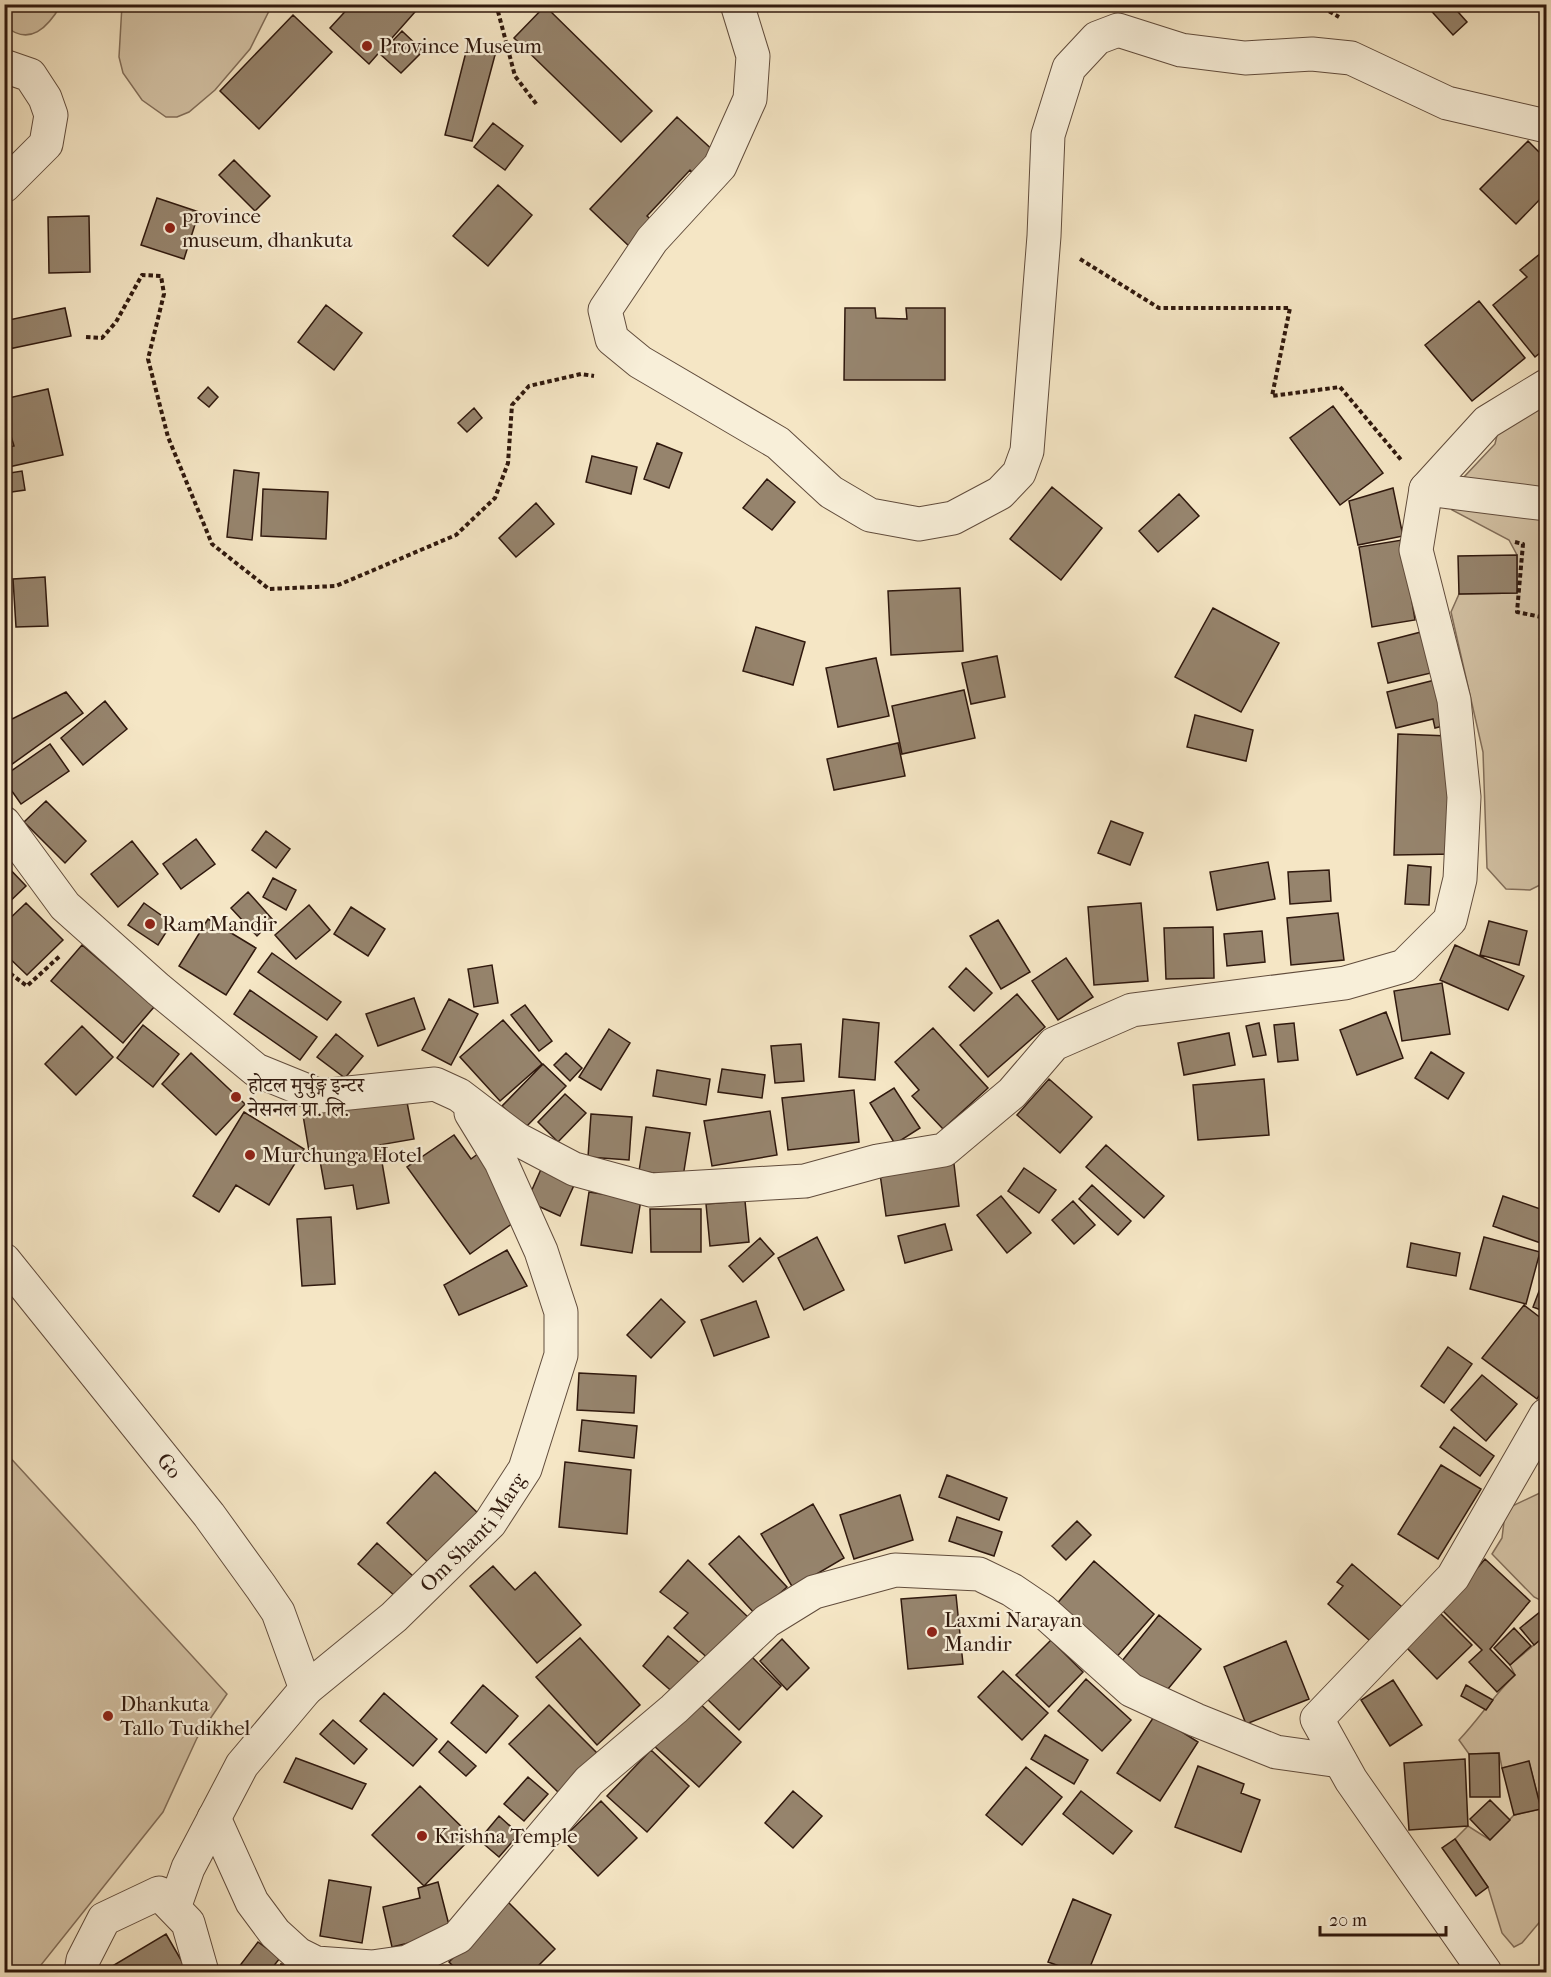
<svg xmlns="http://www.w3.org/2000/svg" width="1551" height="1977" font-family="'IM FELL French Canon','Noto Serif Devanagari',serif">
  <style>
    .green { fill: #d4c3a6; stroke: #826e5a; stroke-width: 1.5 }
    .building { fill: #96846d; stroke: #30190e; stroke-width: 1.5 }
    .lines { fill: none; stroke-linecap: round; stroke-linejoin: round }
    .minor-casing { stroke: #614c3c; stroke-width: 35 }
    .path { stroke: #30190e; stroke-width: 4; stroke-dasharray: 4.5 3; stroke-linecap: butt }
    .minor { stroke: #f8efd9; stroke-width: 33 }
    .poi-dot { fill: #8f2418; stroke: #f8efd9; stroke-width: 2 }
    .labels { text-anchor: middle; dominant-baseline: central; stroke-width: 4.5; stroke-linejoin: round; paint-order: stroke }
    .poi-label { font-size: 21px; fill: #30190e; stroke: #f8efd9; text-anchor: start }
    .street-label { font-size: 21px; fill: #30190e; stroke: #f8efd9 }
  </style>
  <rect width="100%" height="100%" fill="#f5e6c5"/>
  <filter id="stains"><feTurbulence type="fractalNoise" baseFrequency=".00333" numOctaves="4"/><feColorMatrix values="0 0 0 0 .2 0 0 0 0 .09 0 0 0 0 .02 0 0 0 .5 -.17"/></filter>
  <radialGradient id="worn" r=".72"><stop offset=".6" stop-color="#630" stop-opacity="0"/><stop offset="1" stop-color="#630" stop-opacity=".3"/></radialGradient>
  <path class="green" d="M4,5L5,4L61,5C48,27 30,47 5,26Z
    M122,5V4L272,5L250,49L215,90L189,112L177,117H166L142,100L123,73L119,57Z
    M1546,395V882L1530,890L1506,889L1487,868L1483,752L1451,612L1459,594L1517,593V555L1509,540L1452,510L1464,477L1495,444L1499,427Z
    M5,1452L227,1694L197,1738L163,1812L41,1965L32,1972H5Z
    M1546,1479V1603L1534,1597L1492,1554L1502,1538L1505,1513L1510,1507L1540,1493Z
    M1546,1635V1918H1543L1522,1943L1514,1947L1502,1933L1488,1887L1455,1839L1468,1826L1490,1840L1514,1815L1541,1809L1529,1762L1502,1768L1499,1753L1469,1754L1459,1740C1479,1719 1494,1695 1515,1675L1510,1665Z"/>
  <path class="building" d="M352,4H422L369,64L330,28Z
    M1425,4H1451L1467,22L1453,35Z
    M545,6L652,111L621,142L514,38Z
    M293,15L332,52L259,129L220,91Z
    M402,31L423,51L401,73L380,54Z
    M467,48L495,55L472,141L445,135Z
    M677,117L717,154L696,176L690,170L647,216L655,223L631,248L590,209Z
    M493,123L523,146L505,170L474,147Z
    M1528,141L1546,159V193L1516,224L1480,189Z
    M234,160L270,196L255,211L219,175Z
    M498,185L532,215L488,266L453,236Z
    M157,198L199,212L184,259L141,245Z
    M89,216L90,272L49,273L48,217Z
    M1546,249V348L1535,357L1493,305L1527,277L1520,270Z
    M1479,301L1525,358L1472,401L1425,345Z
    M326,305L362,333L334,370L298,342Z
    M65,308L71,336L4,350V321Z
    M845,308H875L876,318L907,319L906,308H945V380H844Z
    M208,387L218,397L209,407L198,398Z
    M48,389L63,455L4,468V448L14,446L4,413V399Z
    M1333,406L1383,473L1340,505L1290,438Z
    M474,408L482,418L467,432L458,423Z
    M657,443L682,453L669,488L644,479Z
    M592,456L637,467L631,494L586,482Z
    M234,470L259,473L252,540L227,537Z
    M22,471L25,490L5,493L4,474Z
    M767,479L795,502L772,530L743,508Z
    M1052,487L1102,528L1061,580L1010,539Z
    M1393,488L1403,536L1358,545L1349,501Z
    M263,489L328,492L326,539L261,536Z
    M1179,494L1199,516L1158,552L1139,531Z
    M536,503L554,524L516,557L499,538Z
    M1402,540L1415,620L1372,627L1359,547Z
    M1517,555V593L1459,594L1458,556Z
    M45,577L48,626L16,627L13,579Z
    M960,588L963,651L891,655L888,591Z
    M1213,608L1279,643L1241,712L1175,677Z
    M4,626L10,661L4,662Z
    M756,627L805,642L793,685L743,671Z
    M1421,632L1431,673L1388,683L1378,643Z
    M997,656L1005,697L971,704L962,663Z
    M876,658L889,716L838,727L826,668Z
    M1435,680L1447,725L1435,728L1433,719L1396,728L1387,692Z
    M964,690L975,738L902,754L892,706Z
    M66,692L83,713L4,770V723Z
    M105,701L127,729L83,765L61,738Z
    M1195,715L1253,730L1246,761L1187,747Z
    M1398,734L1449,736L1454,854L1394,855Z
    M898,743L905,776L834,790L827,759Z
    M50,744L69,771L21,804L4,780V776Z
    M46,801L86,841L65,863L24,822Z
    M1111,821L1143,833L1130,865L1098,853Z
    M266,831L290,849L276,868L252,850Z
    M196,839L215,864L181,889L163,864Z
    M132,841L158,874L118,907L91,874Z
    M1268,862L1275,899L1217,910L1210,872Z
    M4,863L26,886L4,907Z
    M1408,865L1431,867L1429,905L1405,904Z
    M1329,870L1331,901L1290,904L1288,872Z
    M273,878L296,890L286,910L263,897Z
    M248,892L273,920L257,936L231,908Z
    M26,903L63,940L27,975L4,953V924Z
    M144,903L172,923L158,945L128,925Z
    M1141,903L1148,981L1094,985L1088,907Z
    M309,905L330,930L296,959L275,935Z
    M351,907L385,929L368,956L334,934Z
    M1338,913L1344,960L1291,965L1287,918Z
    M208,919L256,948L226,995L179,966Z
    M998,920L1030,972L1001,989L970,936Z
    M1489,921L1527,931L1519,965L1480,955Z
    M1213,927L1214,978L1166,979L1164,928Z
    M1262,931L1265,962L1227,966L1224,934Z
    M82,945L154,1007L123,1043L51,981Z
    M1455,945L1524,976L1508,1010L1440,980Z
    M272,953L341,1002L327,1020L258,972Z
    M1066,958L1093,997L1058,1020L1032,981Z
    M492,965L498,1003L474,1007L468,969Z
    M966,968L992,993L974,1011L949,987Z
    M1442,983L1450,1034L1402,1041L1394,991Z
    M250,990L317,1037L300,1060L234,1014Z
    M1017,994L1045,1027L988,1077L960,1045Z
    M414,998L425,1029L378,1046L366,1014Z
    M449,999L478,1014L451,1065L422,1050Z
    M525,1005L552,1041L539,1051L511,1015Z
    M1386,1012L1403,1058L1357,1075L1340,1030Z
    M843,1019L879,1023L875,1080L839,1077Z
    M503,1020L542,1064L500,1101L460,1057Z
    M1259,1023L1266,1055L1253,1057L1246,1026Z
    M1294,1023L1298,1060L1278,1062L1274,1025Z
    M143,1025L179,1054L153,1087L117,1058Z
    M82,1026L113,1057L76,1095L45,1064Z
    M933,1028L988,1088L943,1129L912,1096L919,1090L895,1062Z
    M609,1029L630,1043L601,1090L579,1077Z
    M1229,1033L1235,1065L1184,1075L1178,1043Z
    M336,1034L363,1056L345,1078L317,1057Z
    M801,1044L804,1081L775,1083L771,1046Z
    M1431,1052L1464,1073L1448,1099L1415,1078Z
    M191,1053L245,1104L216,1135L162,1084Z
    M566,1053L582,1068L570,1081L554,1065Z
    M543,1064L566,1086L525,1128L502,1106Z
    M722,1069L765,1075L762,1098L718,1092Z
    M657,1070L710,1079L706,1105L653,1096Z
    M1049,1079L1092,1117L1060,1153L1017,1115Z
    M1264,1079L1269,1135L1198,1140L1193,1085Z
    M894,1088L920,1128L895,1144L870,1103Z
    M854,1090L859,1142L788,1150L782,1098Z
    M565,1094L586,1113L558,1142L538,1122Z
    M406,1097L414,1139L379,1145L389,1203L357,1209L353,1185L325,1189L319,1155L310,1157L303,1115Z
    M770,1111L777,1155L712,1166L704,1121Z
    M244,1112L304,1149L269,1205L236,1185L219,1212L193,1196Z
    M591,1114L632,1117L629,1160L588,1157Z
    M646,1127L690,1133L683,1177L639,1171Z
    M454,1135L471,1159L479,1153L524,1215L470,1254L407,1167Z
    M1106,1145L1164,1196L1144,1218L1086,1167Z
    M954,1164L959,1206L886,1216L880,1174Z
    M542,1167L575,1183L560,1216L527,1201Z
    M1024,1168L1056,1190L1039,1213L1008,1191Z
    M1092,1185L1131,1221L1118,1235L1079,1199Z
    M589,1192L641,1200L632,1253L581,1245Z
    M1001,1196L1031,1233L1007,1253L977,1215Z
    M1503,1196L1546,1211V1245L1493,1226Z
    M745,1201L749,1242L710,1246L706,1204Z
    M1073,1201L1095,1225L1074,1244L1052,1220Z
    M650,1209H701V1252H651Z
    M331,1217L335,1284L302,1286L297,1219Z
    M945,1224L952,1250L905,1263L898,1236Z
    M817,1237L844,1290L804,1310L778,1258Z
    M1484,1237L1540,1252L1526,1304L1470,1289Z
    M760,1238L774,1254L743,1282L729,1266Z
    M1411,1243L1460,1253L1456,1276L1407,1267Z
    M507,1250L527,1286L459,1315L444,1285Z
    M1546,1273V1312L1533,1307Z
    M661,1299L685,1322L651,1358L627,1335Z
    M756,1301L769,1337L714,1356L701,1320Z
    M1524,1305L1546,1322V1385L1537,1399L1482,1358Z
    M1448,1347L1472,1364L1444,1403L1421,1386Z
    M579,1373L636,1376L634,1413L577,1410Z
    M1482,1375L1517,1404L1486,1441L1451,1410Z
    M582,1420L637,1426L634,1458L579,1451Z
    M1454,1427L1494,1456L1480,1476L1440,1447Z
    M565,1462L631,1470L627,1534L559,1527Z
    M1441,1465L1481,1489L1438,1559L1398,1534Z
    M435,1472L481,1516L432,1566L387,1523Z
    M947,1475L1007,1498L999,1520L939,1497Z
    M900,1495L913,1540L854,1559L840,1515Z
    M813,1504L844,1558L793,1588L761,1534Z
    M957,1517L1002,1532L994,1556L949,1541Z
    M1077,1521L1091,1535L1066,1560L1052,1546Z
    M739,1536L787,1587L756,1615L709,1564Z
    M377,1543L413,1576L395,1596L358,1564Z
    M1485,1559L1530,1601L1490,1649L1515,1675L1497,1692L1469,1662L1482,1650L1442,1610Z
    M688,1560L750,1619L711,1661L674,1628L688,1613L660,1592Z
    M1094,1561L1154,1614L1114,1660L1054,1607Z
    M1352,1564L1408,1612L1377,1647L1328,1604L1343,1586L1337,1582Z
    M493,1566L515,1590L535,1572L581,1625L537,1663L470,1586Z
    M956,1595L963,1664L908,1669L901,1599Z
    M1546,1607V1635L1534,1645L1520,1628Z
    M1438,1611L1472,1645L1437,1679L1404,1645Z
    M1159,1615L1201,1649L1163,1695L1122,1661Z
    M1514,1628L1531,1646L1510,1665L1494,1648Z
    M668,1636L702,1665L676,1695L643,1666Z
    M580,1638L640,1705L597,1745L536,1677Z
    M782,1639L809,1668L787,1690L760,1661Z
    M1051,1640L1083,1672L1049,1707L1016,1675Z
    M1286,1641L1309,1699L1246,1724L1224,1667Z
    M746,1651L781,1686L739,1730L704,1696Z
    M1003,1671L1048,1713L1022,1740L978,1697Z
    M1086,1679L1131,1720L1102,1751L1058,1711Z
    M1393,1680L1422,1725L1390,1746L1361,1700Z
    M483,1685L518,1716L486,1753L451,1723Z
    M1466,1685L1493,1700L1486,1710L1461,1696Z
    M384,1693L437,1739L413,1766L360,1721Z
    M696,1700L741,1742L699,1787L653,1745Z
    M549,1705L599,1755L560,1794L509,1744Z
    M1155,1715L1198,1742L1160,1801L1117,1773Z
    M333,1720L367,1749L354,1764L320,1734Z
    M1045,1735L1088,1760L1074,1784L1031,1759Z
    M448,1741L476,1766L466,1776L439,1752Z
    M651,1750L689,1786L647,1832L607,1796Z
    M1499,1753L1500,1797H1470L1469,1754Z
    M296,1758L366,1784L352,1809L284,1782Z
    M1465,1759L1468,1826L1409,1830L1404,1763Z
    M1529,1761L1541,1809L1514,1815L1502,1768Z
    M1198,1766L1244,1784L1241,1793L1260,1800L1241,1852L1175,1827Z
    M1026,1767L1062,1797L1022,1845L986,1815Z
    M528,1777L548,1794L524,1821L504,1804Z
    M420,1786L472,1837L424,1886L372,1835Z
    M793,1791L822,1816L793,1848L765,1823Z
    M1081,1791L1132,1831L1113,1854L1063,1814Z
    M1490,1800L1510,1820L1490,1840L1470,1819Z
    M601,1801L637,1838L598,1876L562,1839Z
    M499,1816L519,1834L499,1857L479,1840Z
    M1455,1839L1488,1887L1476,1896L1442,1848Z
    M329,1880L371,1887L362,1943L320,1936Z
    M438,1882L451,1933L392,1947L383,1907L420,1898L418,1888Z
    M1073,1899L1111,1915L1088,1972H1076L1048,1962Z
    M508,1902L555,1949L532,1972H459L449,1962Z
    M166,1934L188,1972H111L109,1968Z
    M258,1942L280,1958L269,1972H235Z
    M281,1964L315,1972H279Z"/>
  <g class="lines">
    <g class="minor-casing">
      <g id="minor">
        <path d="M737,4L753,56L750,99L720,166L652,240L605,310L612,339L640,362L778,443L831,492L870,515L919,524L953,518L1000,493L1019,473L1027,451L1044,236L1048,135L1069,68L1097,38L1118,30L1181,50L1245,58L1312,54L1351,58L1447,103L1546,126"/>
        <path d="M4,66L30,75L45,98L51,115L46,144L4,186"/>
        <path d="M1426,489L1546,504"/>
        <path d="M4,823L65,906L158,989L256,1070L320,1096L435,1084L459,1095L517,1139L574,1169L651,1190L805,1181L878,1161L944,1150L1012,1093L1054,1044L1132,1010L1345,983L1404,966L1450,920L1460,879L1464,797L1454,700L1416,550L1426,489L1487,422L1546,386"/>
        <path id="s1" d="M4,1260L209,1515L261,1587L278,1612L306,1689"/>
        <path d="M214,1818L252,1902L275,1933L298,1954L316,1963L372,1967L407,1962L458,1937L589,1781L674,1709L767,1621L814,1592L895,1570L979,1574L1012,1590L1043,1611L1131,1690L1196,1720L1276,1752L1340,1761"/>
        <path id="s2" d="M174,1908L188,1868L242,1765L306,1689L394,1617L490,1523L525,1469L561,1355V1312L541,1251L501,1162L471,1113"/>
        <path d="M81,1972L83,1960L104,1919L159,1893L188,1923L202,1972"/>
        <path d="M1485,1972L1351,1780L1317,1719L1453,1577L1546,1415"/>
      </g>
    </g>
    <path class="path" d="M496,4L515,76L537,105
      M1316,4L1339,17
      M1080,259L1159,308H1290L1272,396L1340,387L1402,461
      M86,337L102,338L116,322L142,275L161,276L164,294L148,359L168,437L212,544L269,589L336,586L456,535L495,498L508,463L512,405L529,386L581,374L594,376
      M1515,542L1523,544L1517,612L1546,618
      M4,969L27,986L61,955"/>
    <use href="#minor" class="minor"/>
  </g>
  <g class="poi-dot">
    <circle cx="367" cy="46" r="6"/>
    <circle cx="170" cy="228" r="6"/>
    <circle cx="150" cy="924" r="6"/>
    <circle cx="236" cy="1097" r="6"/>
    <circle cx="250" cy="1155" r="6"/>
    <circle cx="932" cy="1632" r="6"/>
    <circle cx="108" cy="1716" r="6"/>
    <circle cx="422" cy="1836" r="6"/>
  </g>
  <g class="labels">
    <g class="poi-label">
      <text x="379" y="46">Province Museum</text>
      <text x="182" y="216">province<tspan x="182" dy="24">museum, dhankuta</tspan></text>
      <text x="162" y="924">Ram Mandir</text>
      <text x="248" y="1085">होटल मुर्चुङ्ग इन्टर<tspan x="248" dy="24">नेसनल प्रा. लि.</tspan></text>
      <text x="262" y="1155">Murchunga Hotel</text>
      <text x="944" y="1620">Laxmi Narayan<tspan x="944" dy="24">Mandir</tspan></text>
      <text x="120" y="1704">Dhankuta<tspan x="120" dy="24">Tallo Tudikhel</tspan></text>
      <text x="434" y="1836">Krishna Temple</text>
    </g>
    <g class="street-label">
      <text stroke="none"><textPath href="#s1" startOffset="264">Go</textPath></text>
      <text stroke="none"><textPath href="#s2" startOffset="488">Om Shanti Marg</textPath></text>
    </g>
  </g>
  <rect width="1551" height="1977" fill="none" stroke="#f5e6c5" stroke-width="24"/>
  <rect x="6" y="6" width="1539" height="1965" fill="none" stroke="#30190e" stroke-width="3"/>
  <rect x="12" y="12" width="1527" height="1953" fill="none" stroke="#30190e" stroke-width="1.5"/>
  <path d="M1320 1926v9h126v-9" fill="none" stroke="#30190e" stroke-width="3"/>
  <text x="1329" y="1926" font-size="18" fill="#30190e" stroke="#f8efd9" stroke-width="4.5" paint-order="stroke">20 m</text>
  <rect width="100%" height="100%" filter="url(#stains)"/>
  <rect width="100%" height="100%" fill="url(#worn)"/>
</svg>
